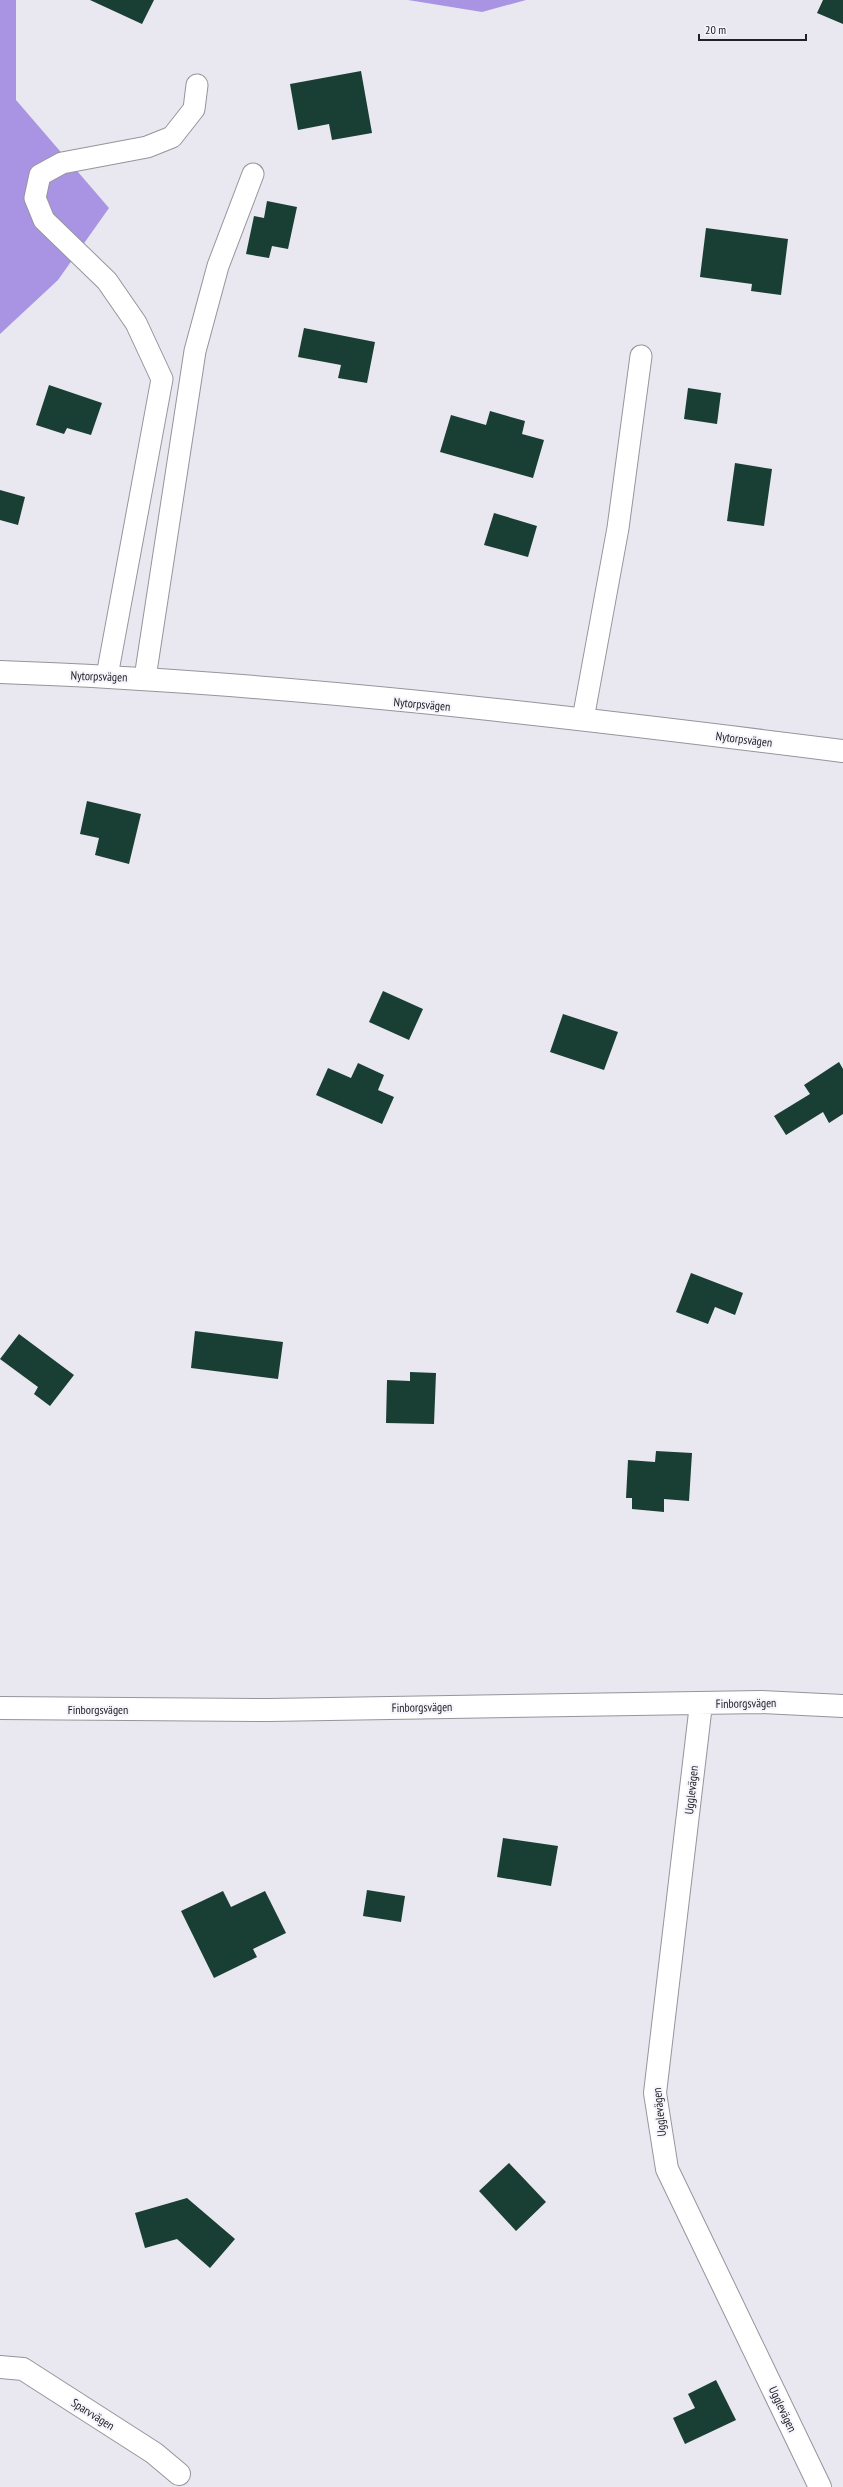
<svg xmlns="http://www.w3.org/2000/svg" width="843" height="2487" font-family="'PT Sans Narrow',sans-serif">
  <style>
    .forest { fill: #a994e4 }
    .building { fill: #193e33 }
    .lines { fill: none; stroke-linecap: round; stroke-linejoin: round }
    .service-casing { stroke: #96949c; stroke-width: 23 }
    .minor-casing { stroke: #96949c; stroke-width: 24 }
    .tertiary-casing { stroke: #96949c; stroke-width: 24 }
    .service { stroke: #fff; stroke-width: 21 }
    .minor { stroke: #fff; stroke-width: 22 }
    .tertiary { stroke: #fff; stroke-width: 22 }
    .labels { text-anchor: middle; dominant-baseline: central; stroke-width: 4; stroke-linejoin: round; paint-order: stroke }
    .street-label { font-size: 12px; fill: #222124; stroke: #f6f4fc }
  </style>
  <rect width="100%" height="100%" fill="#e9e7ef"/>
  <path class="forest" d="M0,0H16V100L109,208L58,280L0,334Z
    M408,0H526L482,12Z"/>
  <path class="building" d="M90,0H154L142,24Z
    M823,0H843V24L817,13Z
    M361,71L372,133L332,140L329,124L298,130L290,84Z
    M267,201L297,207L288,249L272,246L269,258L246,254L254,216L264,218Z
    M706,228L788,239L781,295L751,291L752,284L700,277Z
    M304,328L375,342L367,383L338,378L341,365L298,357Z
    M49,385L102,403L91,435L67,428L64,434L36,425Z
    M688,388L721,393L717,424L684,419Z
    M490,411L525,421L522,434L544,440L533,478L440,452L451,415L486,425Z
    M735,463L772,469L764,526L727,521Z
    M0,490L25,497L18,525L0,520Z
    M494,513L537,526L528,557L484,545Z
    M87,801L141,814L129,864L95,855L99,838L80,834Z
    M383,991L423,1009L409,1040L369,1022Z
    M563,1014L618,1032L604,1070L550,1052Z
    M839,1062L843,1069V1114L829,1123L823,1112L786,1135L774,1116L810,1094L804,1085Z
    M358,1063L384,1075L378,1090L394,1097L382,1124L316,1095L328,1068L351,1078Z
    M691,1273L743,1293L735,1315L715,1307L708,1324L676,1312Z
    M195,1331L283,1342L278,1379L191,1368Z
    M19,1334L74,1375L50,1406L34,1394L38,1387L0,1359Z
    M410,1372L436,1373L434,1424L386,1423L387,1380L410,1381Z
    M656,1451L692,1453L689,1501L664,1499V1512L632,1509V1498H626L628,1460L655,1462Z
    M503,1838L558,1846L551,1886L497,1877Z
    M367,1890L405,1896L401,1922L363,1916Z
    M223,1891L231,1907L265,1891L286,1933L253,1949L257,1957L214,1978L181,1911Z
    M509,2163L546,2202L516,2231L479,2191Z
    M187,2198L235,2239L210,2268L177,2239L145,2248L135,2213Z
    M716,2380L736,2420L685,2444L673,2418L695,2408L688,2394Z"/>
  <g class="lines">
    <g class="service-casing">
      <path id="service" d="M107,676L162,379L136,323L107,281L44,220L35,198L40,175L62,163L147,147L172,137L194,109L197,85
        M145,678L195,351L218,266L253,174
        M583,719L618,528L641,356"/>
    </g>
    <g class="minor-casing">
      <path id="minor" d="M701,1704L655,2093L667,2169L820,2487
        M0,1708L269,1710L761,1702L843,1706
        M0,2367L23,2369L154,2453L179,2474"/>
    </g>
    <g class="tertiary-casing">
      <path id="tertiary" d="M0,672C282,682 563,716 843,751"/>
    </g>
    <use href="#service" class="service"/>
    <use href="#minor" class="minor"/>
    <use href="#tertiary" class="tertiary"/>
  </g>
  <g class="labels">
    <g class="street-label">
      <text transform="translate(99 676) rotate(2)">Nytorpsvägen</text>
      <text transform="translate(422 704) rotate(5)">Nytorpsvägen</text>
      <text transform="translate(744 739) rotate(7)">Nytorpsvägen</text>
      <text transform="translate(746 1703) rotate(-1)">Finborgsvägen</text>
      <text transform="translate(422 1707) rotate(-1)">Finborgsvägen</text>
      <text x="98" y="1709">Finborgsvägen</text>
      <text transform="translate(691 1790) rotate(-84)">Ugglevägen</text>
      <text transform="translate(659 2112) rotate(-96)">Ugglevägen</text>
      <text transform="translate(783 2409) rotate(65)">Ugglevägen</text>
      <text transform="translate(93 2414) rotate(32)">Sparvvägen</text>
    </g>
  </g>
  <path d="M699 34v6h107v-6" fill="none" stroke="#222124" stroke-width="2"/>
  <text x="705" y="34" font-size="12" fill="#222124" stroke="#f6f4fc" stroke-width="3" paint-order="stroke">20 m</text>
</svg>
